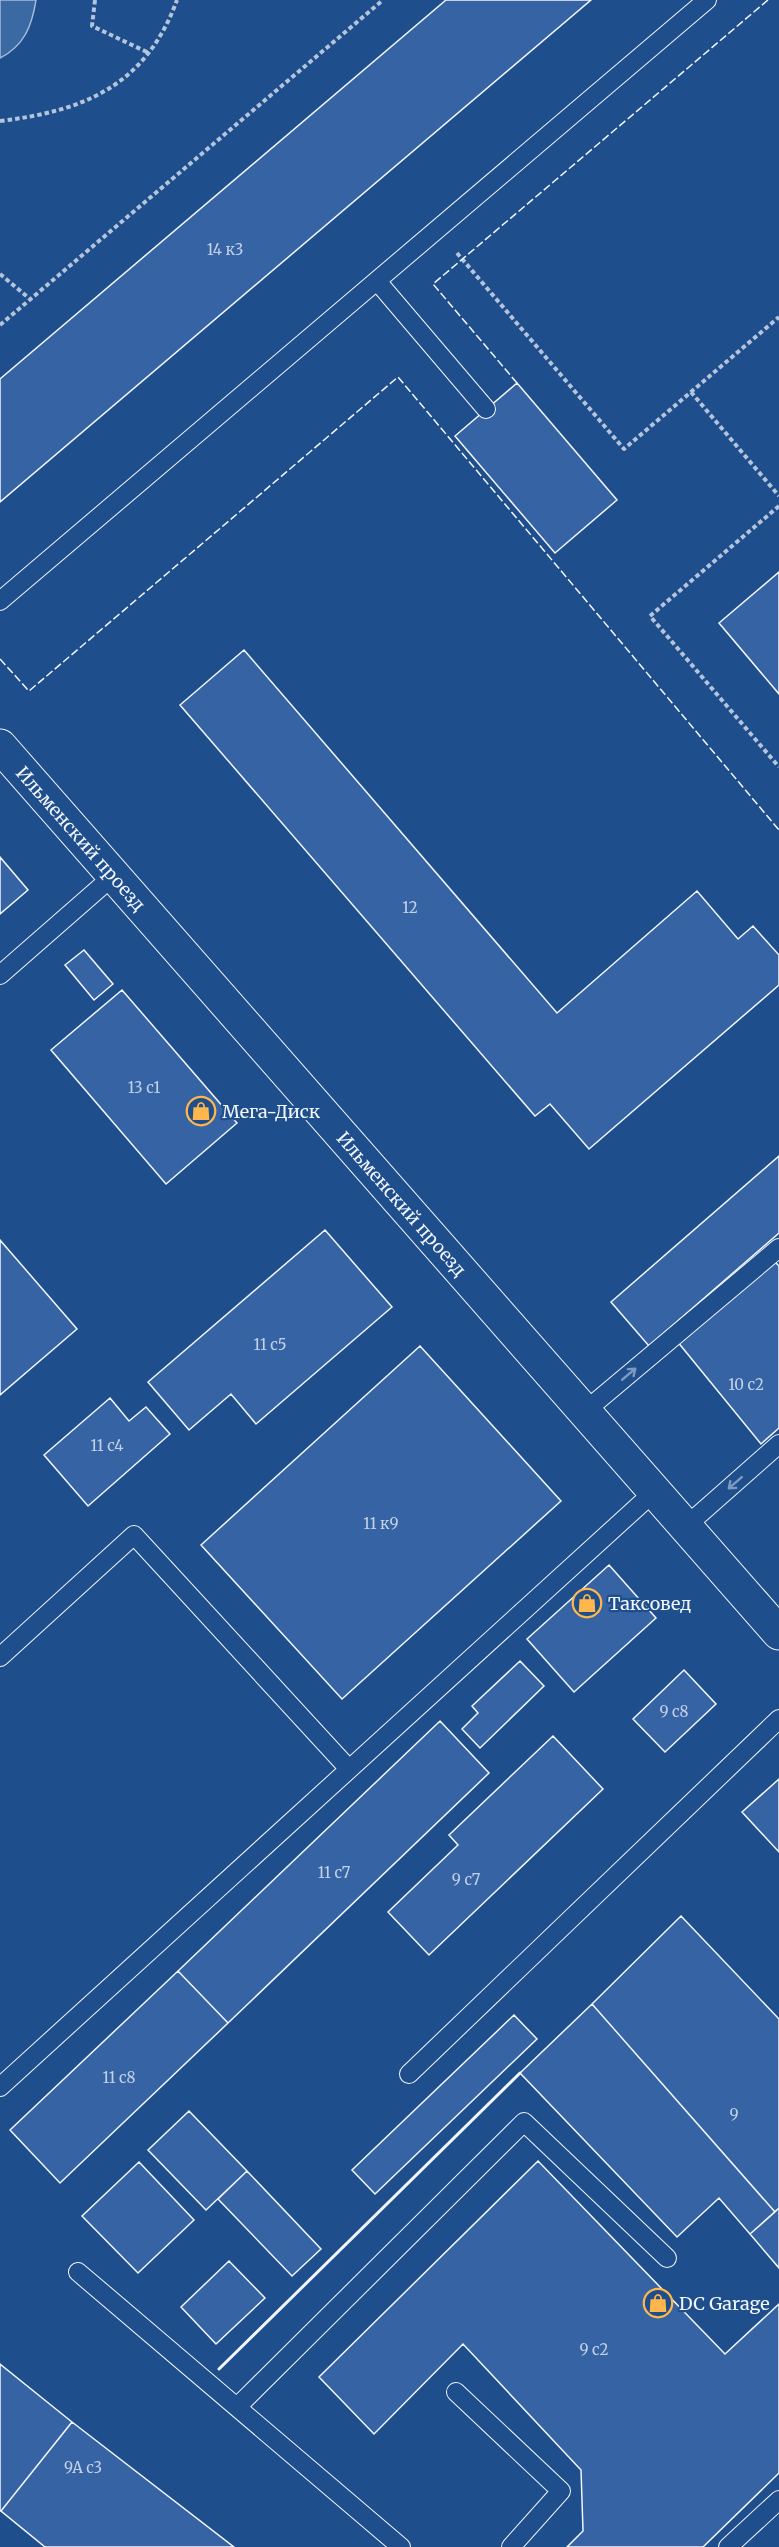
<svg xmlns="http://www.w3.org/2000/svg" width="779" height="2547" font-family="Merriweather,serif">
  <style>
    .water { fill: #3b69a3; stroke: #a8bbd7; stroke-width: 1.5 }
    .building { fill: #3563a3; stroke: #f2f6ff; stroke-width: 1.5 }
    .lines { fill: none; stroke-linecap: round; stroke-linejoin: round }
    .service-casing { stroke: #f2f6ff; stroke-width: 20 }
    .tertiary-casing { stroke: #f2f6ff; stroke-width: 35 }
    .path { stroke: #b3c4dc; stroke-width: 4; stroke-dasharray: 4.5 3; stroke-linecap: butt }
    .service { stroke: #1f4e8c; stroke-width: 18 }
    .tertiary { stroke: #1f4e8c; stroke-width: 33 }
    .fence { stroke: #f2f6ff; stroke-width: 1.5; stroke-dasharray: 8 3; stroke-linecap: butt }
    .wall { stroke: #f2f6ff; stroke-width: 3 }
    .oneway { stroke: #7e9ac0 }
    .labels { text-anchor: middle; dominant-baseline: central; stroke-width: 4.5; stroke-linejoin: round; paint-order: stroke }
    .number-label { font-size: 15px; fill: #c3d1e8 }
    .street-label { font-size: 18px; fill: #f2f6ff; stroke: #1f4e8c }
    .poi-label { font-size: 18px; fill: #f2f6ff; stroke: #1f4e8c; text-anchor: start }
  </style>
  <rect width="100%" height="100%" fill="#1f4e8c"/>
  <path class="water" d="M0,0H36C32,26 24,46 0,58Z"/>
  <path class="building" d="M446,0H591L0,502V379Z
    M517,383L617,500L555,553L455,436Z
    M779,572V694L719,623Z
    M244,650L557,1013L697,891L738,939L753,926L779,955V985L589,1149L550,1104L535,1116L180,705Z
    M0,857L28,890L0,914Z
    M84,950L113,984L94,1000L65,965Z
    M122,990L237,1123L166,1184L51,1050Z
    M779,1156V1233L649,1346L611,1302Z
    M325,1230L392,1307L256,1424L231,1394L189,1430L148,1382Z
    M0,1240L77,1329L0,1395Z
    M774,1261L779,1266V1428L761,1444L677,1341Z
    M420,1346L561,1501L342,1699L201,1545Z
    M110,1398L129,1421L146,1407L170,1434L88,1506L44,1455Z
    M609,1565L656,1618L574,1692L527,1639Z
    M520,1661L544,1686L480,1748L462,1729L478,1713L472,1706Z
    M684,1670L716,1704L665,1752L633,1719Z
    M440,1721L489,1773L228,2023L178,1971Z
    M553,1736L603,1789L429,1955L388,1912L458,1845L449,1835Z
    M779,1779V1852L742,1812Z
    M681,1916L779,2019V2208L775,2212L592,2004Z
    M178,1971L228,2023L60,2183L10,2130Z
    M592,2004L775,2212L750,2234L719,2198L677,2237L520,2073Z
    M514,2015L537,2039L375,2194L352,2170Z
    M189,2111L247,2171L206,2210L148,2150Z
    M538,2161L725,2354L779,2304V2473L703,2547H567L583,2531L581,2470L463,2344L374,2434L319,2377Z
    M139,2162L194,2220L138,2273L82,2216Z
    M247,2171L321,2249L292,2276L218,2199Z
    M779,2208V2268L750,2234Z
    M229,2261L265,2298L216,2344L181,2307Z
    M0,2364L72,2422L1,2511H0Z
    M72,2422L234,2547H45L1,2511Z"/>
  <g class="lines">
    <g class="service-casing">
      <path id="service" d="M377,281L486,409
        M0,601L707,0
        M0,975L112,877
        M584,1412L779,1248
        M685,1527L779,1444
        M0,1657L134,1535L349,1769
        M409,2074L779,1719
        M0,2087L655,1491
        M78,2272L401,2547
        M456,2392L561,2491L511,2547
        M237,2407L524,2122L667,2258
        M728,2547L779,2500"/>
    </g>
    <g class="tertiary-casing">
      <g id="tertiary">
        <path id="s1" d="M0,746L779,1633"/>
      </g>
    </g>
    <path class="path" d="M95,0L92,26L149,53
      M0,121C85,111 146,85 177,0
      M457,253L624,449L779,317
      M0,274L30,299
      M0,325L383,0
      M691,392L779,496
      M779,506L650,616L779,767"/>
    <use href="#service" class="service"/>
    <use href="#tertiary" class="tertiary"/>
    <path class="fence" d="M517,383L433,284L768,0
      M0,659L29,691L398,377L779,830"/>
    <path class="wall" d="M219,2369L520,2073"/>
  </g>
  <defs><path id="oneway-shaft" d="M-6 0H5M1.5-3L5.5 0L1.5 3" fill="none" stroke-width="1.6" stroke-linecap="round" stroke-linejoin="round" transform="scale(1.5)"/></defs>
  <g class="oneway">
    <use href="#oneway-shaft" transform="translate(629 1374) rotate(-40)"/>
    <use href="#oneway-shaft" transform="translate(735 1483) rotate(139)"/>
  </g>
  <defs>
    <g id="shop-ring" transform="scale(1.5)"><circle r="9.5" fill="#1f4e8c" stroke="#ffb74d" stroke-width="1.5"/><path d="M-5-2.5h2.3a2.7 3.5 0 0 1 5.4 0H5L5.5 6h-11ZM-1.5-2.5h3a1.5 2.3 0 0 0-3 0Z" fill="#ffb74d"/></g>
  </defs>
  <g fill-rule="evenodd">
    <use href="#shop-ring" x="201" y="1111"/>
    <use href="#shop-ring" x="587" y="1603"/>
    <use href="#shop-ring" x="658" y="2303"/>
  </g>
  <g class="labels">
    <g class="number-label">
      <text x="225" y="249">14 к3</text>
      <text x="410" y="907">12</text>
      <text x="144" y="1087">13 с1</text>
      <text x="270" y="1344">11 с5</text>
      <text x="746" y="1384">10 с2</text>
      <text x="107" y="1445">11 с4</text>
      <text x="381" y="1523">11 к9</text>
      <text x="674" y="1711">9 с8</text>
      <text x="334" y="1872">11 с7</text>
      <text x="466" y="1879">9 с7</text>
      <text x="119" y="2077">11 с8</text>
      <text x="734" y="2114">9</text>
      <text x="594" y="2349">9 с2</text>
      <text x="83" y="2467">9А с3</text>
    </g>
    <g class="street-label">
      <text stroke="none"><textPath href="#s1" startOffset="123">Ильменский проезд</textPath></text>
      <text stroke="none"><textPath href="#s1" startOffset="609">Ильменский проезд</textPath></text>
    </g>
    <g class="poi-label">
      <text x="222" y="1111">Мега-Диск</text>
      <text x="608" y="1603">Таксовед</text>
      <text x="679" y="2303">DC Garage</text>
    </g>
  </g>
</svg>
